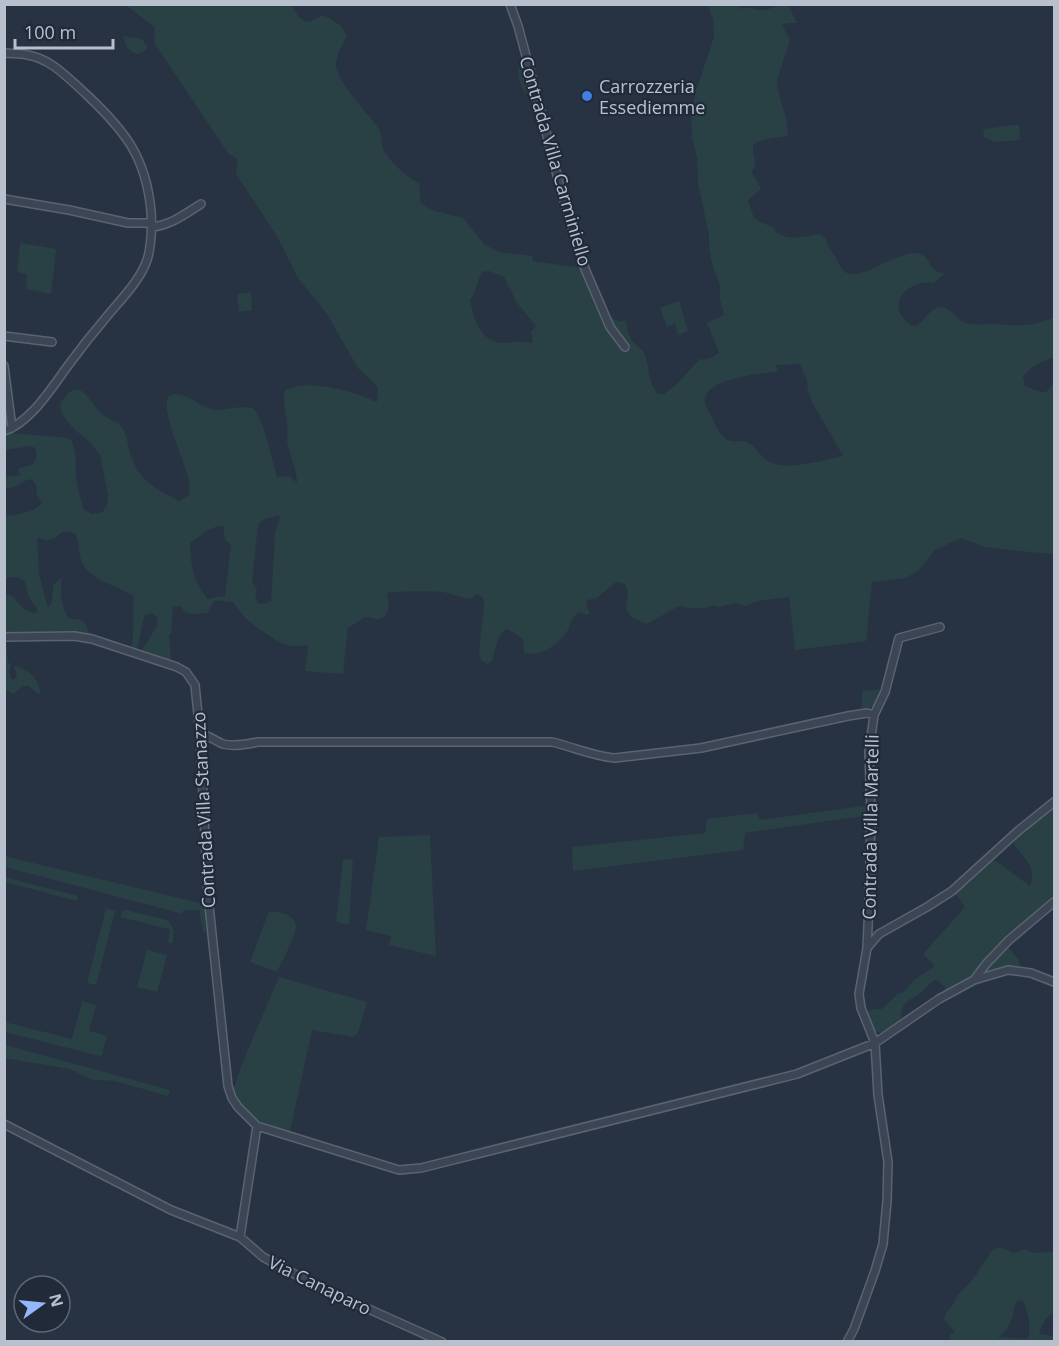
<svg xmlns="http://www.w3.org/2000/svg" width="1059" height="1346" font-family="'Open Sans',sans-serif">
  <style>
    .green { fill: #294044; fill-rule: evenodd }
    .lines { fill: none; stroke-linecap: round; stroke-linejoin: round }
    .minor-casing { stroke: #5a6370; stroke-width: 10 }
    .minor { stroke: #3c4553; stroke-width: 7 }
    .shop-dot { fill: #3f7fe0; stroke: #202a38; stroke-width: 2 }
    .labels { text-anchor: middle; dominant-baseline: central; stroke-width: 4.5; stroke-linejoin: round; paint-order: stroke }
    .poi-label { font-size: 18px; fill: #b9c0cd; stroke: #202a38; text-anchor: start }
    .street-label { font-size: 18px; fill: #b9c0cd; stroke: #202a38 }
  </style>
  <rect width="100%" height="100%" fill="#273343"/>
  <path class="green" d="M739,4L740,9C751,6 755,11 764,10C773,8 779,5 788,5L797,23H788L782,25L790,40L777,80L778,91L785,115L788,135C776,139 763,137 753,145C753,159 758,158 752,173L760,186V190L748,200L754,218C760,222 766,224 772,227C775,229 776,233 779,234C791,241 807,236 819,234L826,239C828,250 831,249 836,258C839,263 841,270 847,273C862,281 896,251 917,253C928,254 928,265 936,271C937,271 944,274 945,274L933,283C924,281 907,286 902,295C899,299 899,305 898,310C919,346 922,309 940,307C949,306 956,318 963,322C971,326 982,324 991,324C1013,325 1034,328 1054,317V357C1044,361 1029,367 1023,377L1025,386L1041,392H1046L1054,383V554L1019,551L985,547L961,538L935,550L919,570L906,578L872,582L866,641L795,650L789,597L758,601L746,606L735,603L718,607L712,605L705,608H689L679,606L647,624L631,617L626,609L628,592L625,584L616,582L597,598L587,600L586,604L590,613L587,615L579,612C571,619 572,620 569,628C562,643 539,659 524,652L523,640L515,633L506,629C496,636 496,651 491,662L487,664L481,660L479,651L484,605L483,598L477,594L471,599C461,598 452,593 442,592C427,591 402,591 387,593C389,602 391,616 379,619C375,620 369,617 365,617L348,628L343,674L305,671L308,645C301,646 292,647 284,644C278,642 273,638 268,635C251,624 244,618 233,602C227,603 221,599 214,601L207,613C194,613 189,618 180,606L173,607L171,634L169,635L171,661L141,652L157,626L158,618L152,613L146,615L144,618L138,646L136,650L131,649C135,631 132,614 134,596C118,586 95,582 84,566C77,556 81,543 75,533C71,533 64,530 60,533C59,534 58,536 57,537C51,541 44,540 37,537L39,573L47,605L49,607L52,602L53,585L61,578C61,591 60,607 69,618C73,619 80,619 83,621C87,624 88,632 92,637L5,635V593C7,594 13,596 14,598C23,607 23,612 37,613V608C33,604 30,600 28,595C27,592 27,588 26,585C23,575 12,576 5,579V516C17,515 33,513 42,503L36,493C39,487 35,483 31,479C20,481 17,489 5,488L4,477L20,475L18,470L20,468L33,464C37,459 37,455 35,448L31,446L5,450V434L10,433L62,437L71,440C78,454 75,463 76,477C77,489 81,499 84,510L92,514L103,512L107,504L108,496L100,455L88,440L76,431L67,421L62,414L60,404C81,371 88,403 103,415C112,423 118,418 124,431C126,435 127,440 128,444C131,458 136,472 147,481C155,489 168,495 179,501L189,495C189,490 190,485 189,481C185,460 161,415 168,396C183,390 193,402 206,407C218,413 230,407 243,407C243,407 251,407 252,408C263,413 273,464 277,477L290,476L297,483C297,470 291,459 288,446C286,438 288,431 287,423C286,412 282,401 285,390C289,389 294,387 298,386C320,382 358,393 377,402L378,387L358,368L327,314L298,278L278,238L236,174L238,160L228,153L155,44L154,27L126,5H291L299,17L305,22L311,21L323,15C333,20 342,25 347,35C342,45 336,56 336,66C338,83 369,114 379,129C383,135 380,144 384,151C392,164 405,175 418,183L419,182L421,203L432,210L463,218L484,244L499,252L532,256L533,261L582,268L614,329L610,317C615,320 620,323 626,320C627,332 629,338 637,346C641,350 642,348 644,353C651,368 646,380 658,394H664L676,385L700,359C707,361 714,356 719,353L707,323L724,315L720,300V286L712,264L709,248V235L698,183L697,157L692,137L691,114L696,91L714,37L713,19L708,6L513,5ZM489,271L504,277L517,303L536,326L531,332L533,343C526,342 519,341 513,342C509,342 507,343 503,343C480,341 474,320 470,300C476,291 477,282 482,272ZM800,364L807,381L808,392L813,404L843,456C823,460 794,469 775,464C763,462 757,447 747,442C740,439 732,444 725,438C718,433 715,422 711,415C708,410 704,404 705,398C710,378 759,374 775,372L778,369L775,365ZM280,516L275,534L271,601L267,603L259,604L255,598L257,590L252,581L258,525C264,517 271,517 280,516ZM218,526H223L225,540L231,545L225,596L207,599C204,593 200,588 197,582C191,569 191,556 190,543L208,530Z
    M123,36L142,39L148,48L143,52L137,54C128,50 125,46 123,36Z
    M519,62H532L535,100C521,93 516,77 519,62Z
    M1011,125H1019L1020,140L995,142L983,137L984,129Z
    M20,243L56,249L51,294L26,289L27,274L17,272Z
    M251,292L252,310L239,312L237,294Z
    M679,301L688,331L678,335L675,324L667,327L660,308Z
    M4,639H6L8,662L11,665L9,671L11,679L13,680L17,677L14,665C30,671 37,677 41,693L38,694L29,686H23L13,694L5,689Z
    M883,689L875,706L862,709V691Z
    M869,805L870,815L745,833L743,850L573,871L572,847L705,833L707,819L757,813L760,820Z
    M1054,805V900L1004,943L1019,960L1020,965L1017,969C996,963 966,981 948,991C943,987 941,980 934,980C930,983 927,987 923,991C908,1003 901,999 901,1022C894,1029 887,1033 876,1032L867,1019L865,1012L874,1009H882L898,994L904,992L914,980L935,966L923,954L965,907L955,893L971,881L993,859L1030,886C1038,865 1023,859 1013,843L1017,837Z
    M430,835L436,956L389,945L391,936L366,930L379,837Z
    M4,856L204,904L206,933L203,931L199,910H183V914L5,867Z
    M343,859L353,860L349,925L336,922Z
    M4,877L78,896L77,901L5,882Z
    M106,908L115,911L96,985L87,983Z
    M125,910L168,920L173,928V943H169L168,942L170,930L168,929L120,917L122,912Z
    M269,911C277,912 291,913 295,922C300,931 281,962 277,972L250,962Z
    M147,950L167,955L157,992L137,987Z
    M279,977L367,1002L358,1033L353,1037L312,1030L290,1132C264,1124 245,1118 233,1090L242,1064Z
    M82,1001L96,1005L89,1031L107,1036L102,1055L100,1056L5,1032V1022L72,1039Z
    M5,1045L170,1090L168,1096L115,1081L93,1080L70,1069L5,1058Z
    M1000,1247L1013,1253L1025,1249C1036,1256 1043,1251 1054,1252V1312C1045,1317 1042,1324 1039,1334L1054,1336V1341H950V1335L955,1332L944,1319L946,1312L952,1306L958,1295L973,1279L993,1249ZM1020,1300L1024,1302C1028,1314 1031,1327 1028,1339L998,1337C1010,1330 1013,1317 1015,1303Z"/>
  <g class="lines">
    <g class="minor-casing">
      <path id="minor" d="M510,4L518,26L539,104L561,191L585,269L610,327L625,347
        M4,53C12,54 20,53 27,55C51,58 70,80 87,95C125,131 146,157 151,211C152,227 152,241 148,257C141,281 119,301 104,320C92,334 81,348 70,363C54,384 31,423 4,431
        M4,199L69,210L128,223H152
        M152,227C171,225 185,214 201,204
        M4,336L52,342
        M4,366L12,428
        M4,637L74,636L92,639L177,667L186,672L195,685L200,734L208,896L228,1086L232,1098L238,1107L257,1126L399,1170L421,1168L797,1074L875,1043L939,999L974,980L986,964L1009,940L1054,902
        M200,734C209,735 215,741 223,744C235,747 247,744 258,742H552C573,747 593,756 615,758L701,748L848,716L867,713L874,715
        M867,948L879,934L927,907L952,891L1018,831L1054,802
        M974,980L1008,970L1031,973L1054,982
        M4,1124L171,1210L240,1237
        M257,1126L240,1237L263,1257L313,1284L442,1342
        M847,1342L854,1329L875,1271L883,1244L887,1201L888,1162L878,1095L875,1043L861,1008L859,994L867,948L869,904L871,812L869,752L874,715L885,692L899,638L940,627"/>
    </g>
    <use href="#minor" class="minor"/>
  </g>
  <circle class="shop-dot" cx="587" cy="96" r="6"/>
  <g class="labels">
    <g class="poi-label">
      <text x="599" y="86">Carrozzeria<tspan x="599" dy="21">Essediemme</tspan></text>
    </g>
    <g class="street-label">
      <text transform="translate(556 161) rotate(74)">Contrada Villa Carminiello</text>
      <text transform="translate(203 810) rotate(-93)">Contrada Villa Stanazzo</text>
      <text transform="translate(870 827) rotate(-89)">Contrada Villa Martelli</text>
      <text transform="translate(320 1285) rotate(26)">Via Canaparo</text>
    </g>
  </g>
  <rect width="1059" height="1346" fill="none" stroke="#b9c0cd" stroke-width="12"/>
  <g transform="translate(42 1304) rotate(75)"><circle r="28" fill="#202a38" stroke="#5d6674" stroke-width="1.5"/>
  <path d="M0-4.5L10 22L0 15L-10 22Z" fill="#93b7f8"/>
  <text y="-9" font-size="16" font-weight="bold" text-anchor="middle" fill="#b9c0cd">N</text>
  </g>
  <path d="M15 39v9h98v-9" fill="none" stroke="#b9c0cd" stroke-width="3"/>
  <text x="24" y="39" font-size="18" fill="#b9c0cd" stroke="#202a38" stroke-width="4.5" paint-order="stroke">100 m</text>
</svg>
